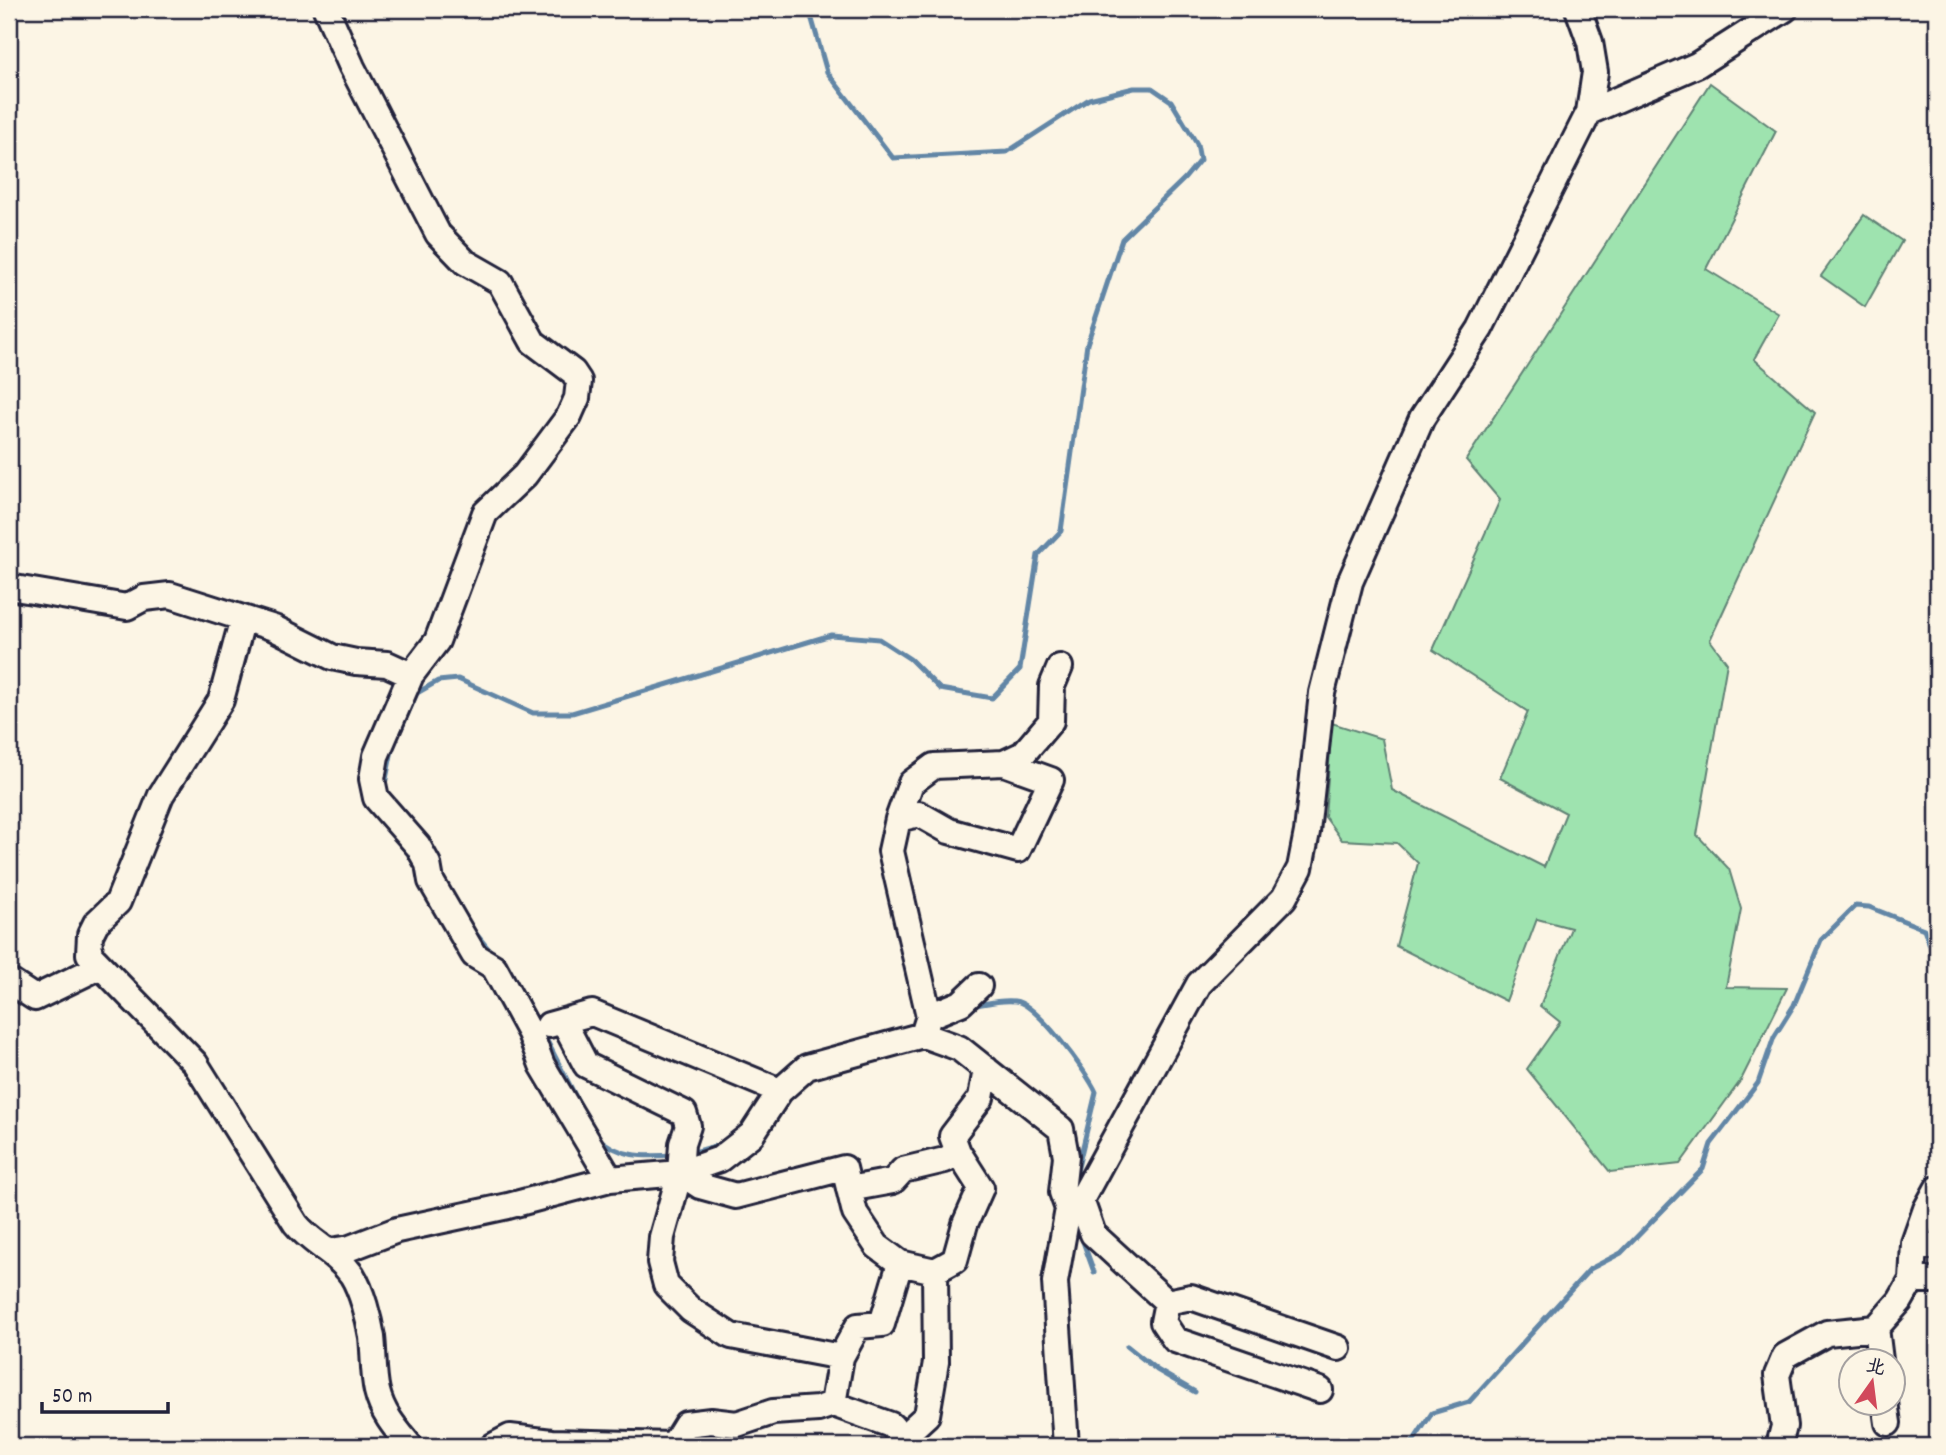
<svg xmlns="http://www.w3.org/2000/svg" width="1946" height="1455" font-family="Dekko,'LXGW WenKai TC',sans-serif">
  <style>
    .green { fill: #9ee3af; stroke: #608275; stroke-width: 2 }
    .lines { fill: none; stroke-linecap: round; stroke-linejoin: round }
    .stream { stroke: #6286a6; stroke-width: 5 }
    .minor-casing { stroke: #22223b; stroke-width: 30 }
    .minor { stroke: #fcf5e5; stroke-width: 24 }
  </style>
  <rect width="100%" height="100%" fill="#fcf5e5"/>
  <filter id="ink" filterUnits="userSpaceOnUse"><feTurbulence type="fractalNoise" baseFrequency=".0143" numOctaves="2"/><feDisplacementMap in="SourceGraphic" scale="14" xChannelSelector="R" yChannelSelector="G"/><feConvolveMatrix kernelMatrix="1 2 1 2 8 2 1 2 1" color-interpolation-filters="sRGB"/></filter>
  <g filter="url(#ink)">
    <path class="green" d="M1710,83L1776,131L1706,269L1779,314L1754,359L1815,412L1710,640L1727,663L1697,835L1729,869L1741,909L1726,987L1787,988L1741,1080L1680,1164L1610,1172L1527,1069L1560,1022L1540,1006L1571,928L1537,919L1506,1001L1396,946L1418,863L1397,843L1342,840L1325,817L1332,723L1382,739L1392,790L1544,867L1566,813L1500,778L1528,712L1433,650L1500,500L1466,460Z
      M1864,215L1902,241L1865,307L1821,276Z"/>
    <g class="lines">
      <path class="stream" d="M401,729L417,693L438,681L458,679L533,713H572L831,635L879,639L910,659L940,689L992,698L1020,669L1038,555L1061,531L1087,344L1122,239L1185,178L1200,160L1197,144L1171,101L1152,88H1134L1089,99L1007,152L893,158L827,72L809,9
        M386,789L385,784L392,750
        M473,930L491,952
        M527,1002L580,1105
        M971,1006C984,1004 1001,999 1015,1001C1036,1003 1087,1072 1096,1092L1074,1184
        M596,1136C620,1158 642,1157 675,1155
        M688,1154L722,1144
        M1078,1228L1094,1272
        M1127,1346L1157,1370L1195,1392
        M1932,1359L1937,1385
        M1280,1442L1286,1446
        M1410,1446L1432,1413L1469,1402L1590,1269L1621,1253L1703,1169L1711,1144L1758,1083L1774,1037L1794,1005L1821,940L1855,906L1869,907L1924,929L1937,964"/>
      <g class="minor-casing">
        <path id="minor" d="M326,9L352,67L438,234L465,262L500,282L533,342L573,372L579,381L577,398L569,416L525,475L485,513L437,641L411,675L376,756L372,779L376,798L418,846L428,864L431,881L474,955L494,967L530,1033L542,1065L610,1179
          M1589,112L1697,65L1785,9
          M9,587L127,607L144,598L170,595L274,628L332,657L356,662L387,664L411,675
          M243,618L221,700L161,795L118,902L96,923L90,935L89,954L195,1063L296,1224C312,1244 337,1253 352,1275C362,1291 369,1319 372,1337C374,1355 373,1374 377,1391C382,1413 396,1429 410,1446
          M898,819L919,814L949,831L1018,850L1051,780L1004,763
          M9,981L35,998L99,967
          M929,1016L961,1003L979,986
          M563,1021L586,1065L684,1113L688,1126L682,1144L680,1173L662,1237L660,1262L666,1285L691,1310L731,1336L841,1357L833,1404L891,1425L909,1446
          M549,1025L592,1013L780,1091
          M923,1035L929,1016L891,851L898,819L911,783L934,766L1004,763L1023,754L1051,721L1052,686L1060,667
          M680,1173L700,1186L736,1196L844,1168L855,1213L877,1246L900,1263L935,1271L955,1260L965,1224L981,1188L958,1152L952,1136L981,1098L986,1069
          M849,1189L893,1181L903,1170L945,1160L958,1152
          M1081,1200L1093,1234L1167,1302
          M1068,1209L1081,1200L1199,984L1284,898L1300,868L1307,832L1322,693L1350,582L1422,418L1480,329L1589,112L1595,72L1590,42L1578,9
          M1914,1243L1937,1247
          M330,1251L350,1248L397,1230L508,1206L610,1179L680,1173L720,1159L752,1134L780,1091L807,1067L923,1035L959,1048L1061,1129L1066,1156L1062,1192L1068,1209L1055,1282L1066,1446
          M1912,1280H1937
          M1876,1328L1880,1360
          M841,1357L858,1326L882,1324L900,1263
          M1320,1390L1175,1340L1163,1322L1167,1302L1191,1297L1338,1348
          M1885,1402L1888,1423
          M903,1437L927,1415L936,1362L935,1271
          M493,1446L510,1437L552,1442L673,1445L686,1424L711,1421L737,1424L773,1412L818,1409L833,1404
          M1779,1446L1784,1426L1777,1375L1785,1356L1827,1333L1876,1328L1900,1301L1912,1280L1914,1243L1926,1209L1937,1189"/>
      </g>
      <use href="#minor" class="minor"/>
    </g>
  </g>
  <rect width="1946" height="1455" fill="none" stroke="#fcf5e5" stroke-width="35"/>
  <rect x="18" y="18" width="1911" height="1420" fill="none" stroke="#22223b" stroke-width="2.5" filter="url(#ink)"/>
  <g transform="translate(1872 1382) rotate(14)"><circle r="33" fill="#fcf5e5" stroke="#a5a1a1" stroke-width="2"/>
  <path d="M0-5L12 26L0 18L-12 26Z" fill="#d1495b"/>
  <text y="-10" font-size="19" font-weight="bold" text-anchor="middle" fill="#22223b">北</text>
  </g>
  <path d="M42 1402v10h126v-10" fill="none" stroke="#22223b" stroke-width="3.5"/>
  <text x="52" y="1402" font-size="21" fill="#22223b" stroke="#fcf5e5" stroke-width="5" paint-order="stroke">50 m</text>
</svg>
